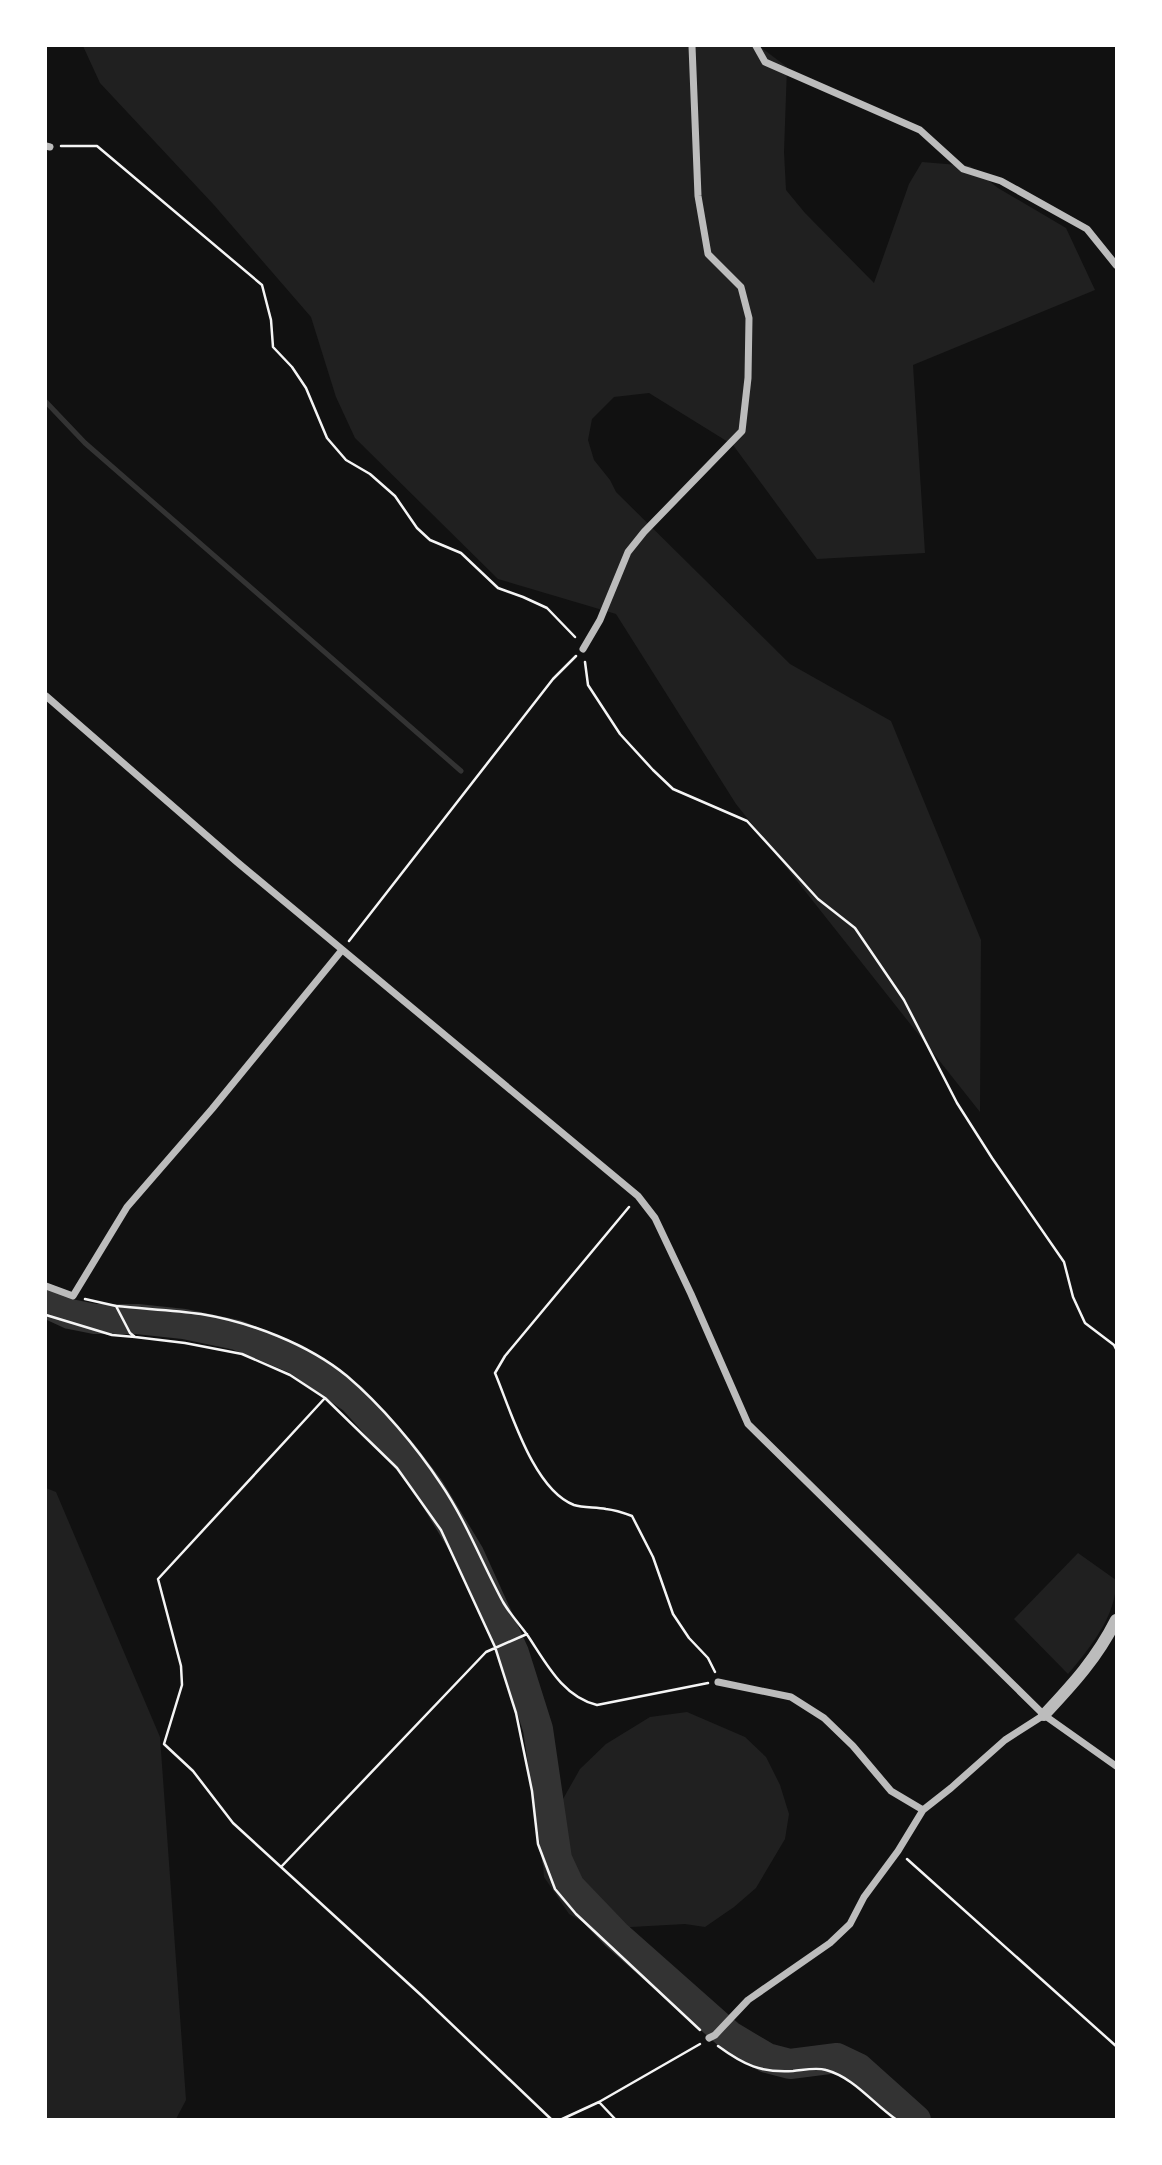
<svg xmlns="http://www.w3.org/2000/svg" width="1162" height="2165" font-family="'DM Sans',sans-serif">
  <style>
    .green { fill: #202020 }
    .lines { fill: none; stroke-linecap: round; stroke-linejoin: round }
    .stream { stroke: #333; stroke-width: 5 }
    .river { stroke: #333; stroke-width: 30 }
    .path { stroke: #f5f5f5; stroke-width: 2.5 }
    .minor { stroke: #bcbcbc; stroke-width: 7 }
    .tertiary { stroke: #bcbcbc; stroke-width: 12 }
  </style>
  <rect width="100%" height="100%" fill="#111"/>
  <path class="green" d="M83,46H759L787,67L784,152L786,190L805,213L874,283L909,184L922,162L970,166L998,188L1066,228L1095,290L913,365L925,553L817,559L733,445L649,393L614,397L592,419L588,440L594,460L610,480L616,492L790,664L891,721L981,940L980,1112L736,804L616,614L498,579L355,438L336,397L311,317L214,205L100,83Z
    M46,1488L56,1492L160,1737L186,2100L176,2119H46Z
    M1078,1553L1116,1580C1117,1615 1090,1648 1068,1674L1014,1619Z
    M687,1712L745,1737L766,1757L780,1785L789,1814L785,1839L756,1888L734,1907L705,1927L685,1924L595,1929L569,1914L544,1877L541,1838L580,1769L606,1744L650,1717Z"/>
  <g class="lines">
    <path class="stream" d="M46,402L85,443L461,771"/>
    <path class="river" d="M46,1303L70,1314L95,1319H137L184,1324L237,1335L296,1359L353,1399L403,1454L429,1488L469,1554L514,1653L538,1729L557,1859L570,1887L616,1935L730,2036L767,2058L790,2064L837,2058L858,2068L916,2120"/>
    <path class="path" d="M61,146H97L262,285L271,320L273,347L292,367L306,388L327,438L346,460L370,474L395,496L417,528L430,540L461,553L498,588L523,597L547,608L575,637
      M585,662L588,685L620,734L653,770L673,789L747,821L818,899L855,928L904,1000L957,1103L992,1158L1064,1262L1073,1297L1085,1323L1114,1345L1116,1349
      M349,941L553,679L576,656
      M629,1207L505,1356L495,1373C511,1411 533,1489 574,1505C583,1508 596,1507 606,1509C615,1510 624,1513 632,1516L653,1557L673,1614L689,1638L708,1658L715,1672
      M85,1299L116,1306L130,1333L135,1337L185,1343L242,1354L290,1375L325,1398L397,1468L441,1530L495,1647L516,1713L532,1791L538,1844L555,1889L576,1914L700,2030
      M116,1306C145,1309 173,1310 201,1314C250,1322 308,1344 347,1376C381,1405 416,1446 441,1484C466,1521 482,1563 503,1602C510,1614 520,1625 528,1636C546,1663 563,1697 597,1705L708,1683
      M46,1315L112,1335L135,1337
      M325,1398L158,1579L181,1666L182,1685L164,1744L193,1771L233,1823L422,1996L552,2120
      M907,1859L1116,2046
      M281,1867L486,1652L527,1634
      M718,2046C744,2065 761,2073 793,2071C804,2070 816,2067 826,2070C855,2078 873,2104 897,2120
      M599,2102L616,2120
      M560,2120L599,2102L700,2044"/>
    <path class="minor" d="M756,46L765,62L920,130L963,169L1001,181L1087,229L1116,265
      M46,146L50,147
      M583,649L600,620L628,552L644,532L742,431L748,378L749,318L741,287L708,254L698,196L692,46
      M46,696L237,862L638,1196L655,1218L691,1294L748,1424L1044,1715L1116,1766
      M46,1286L73,1296L127,1207L212,1109L342,950
      M718,1682L791,1697L824,1718L853,1746L891,1791L923,1810
      M709,2038L715,2035L748,2000L830,1943L850,1924L864,1897L898,1851L923,1810L951,1788L1005,1740L1044,1715"/>
    <path class="tertiary" d="M1044,1715C1073,1684 1097,1658 1116,1620"/>
  </g>
  <rect width="1162" height="2165" fill="none" stroke="#ffffff" stroke-width="94"/>
</svg>
